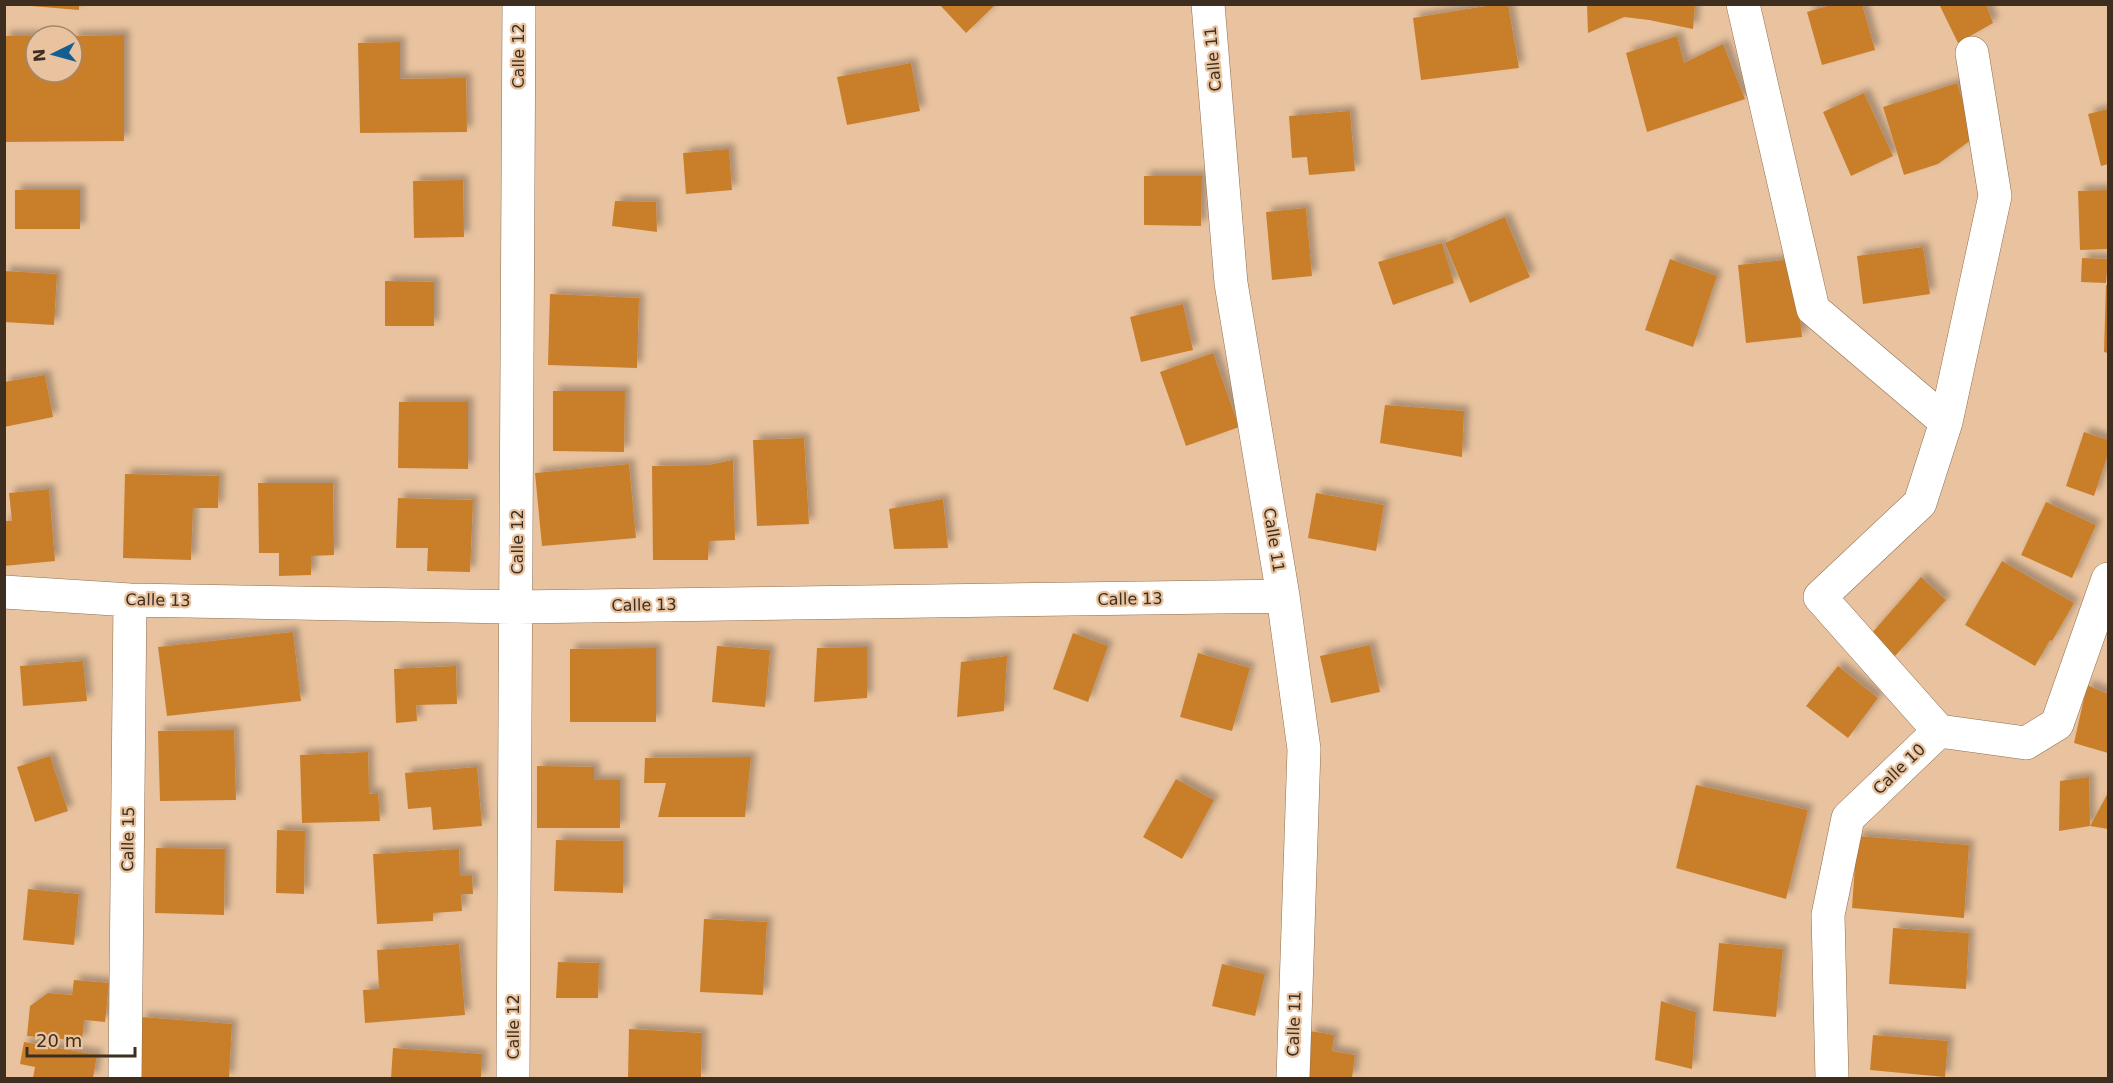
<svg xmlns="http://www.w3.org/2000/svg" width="2113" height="1083" font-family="'DejaVu Sans',sans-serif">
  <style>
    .building { fill: #c97f2b; filter: url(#shadow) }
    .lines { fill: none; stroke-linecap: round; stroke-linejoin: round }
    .street-casing { stroke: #916e4d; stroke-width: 34 }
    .street { stroke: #fff; stroke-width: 33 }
    .labels { text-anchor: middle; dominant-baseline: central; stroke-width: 4.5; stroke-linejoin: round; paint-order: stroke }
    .street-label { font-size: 16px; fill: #3d2e20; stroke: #e9c39f }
  </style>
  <defs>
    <filter id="shadow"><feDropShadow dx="5.5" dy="-5.5" stdDeviation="3" flood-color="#0004"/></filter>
  </defs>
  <rect width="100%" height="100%" fill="#e9c39f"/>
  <path class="building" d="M31,4H79V10L31,6Z
    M939,4H996L966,33Z
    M1498,4H1508L1519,68L1421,80L1413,18Z
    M1587,4H1695L1693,29L1649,20L1624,17L1588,33Z
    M1834,4H1862L1875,50L1822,65L1807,12Z
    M1939,4H1986L1993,23L1958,43Z
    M124,35V141L4,142V36H36V72H72V36Z
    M1677,36L1684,63L1723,44L1745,99L1647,132L1626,53Z
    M400,42V79L466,78L467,132L360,133L358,43Z
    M911,63L920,111L847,125L837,77Z
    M1957,83L1975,137L1938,164L1904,175L1883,107Z
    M1864,93L1893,156L1851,176L1823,112Z
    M2108,109V164L2101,166L2088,114Z
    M1350,111L1355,171L1309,175L1307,157L1292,158L1289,116Z
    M729,149L732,190L686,194L683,153Z
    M1144,176H1202L1201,226L1144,225Z
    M463,180L464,237L414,238L413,181Z
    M15,190H80V229H15Z
    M2108,190V249L2080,250L2078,191Z
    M615,201L656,202L657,232L612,226Z
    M1306,208L1312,276L1272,280L1266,212Z
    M1505,217L1530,277L1470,303L1445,243Z
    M1442,243L1454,283L1393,305L1378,262Z
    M1923,247L1930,294L1863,304L1857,256Z
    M2082,258L2108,259L2106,283L2081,282Z
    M1670,259L1717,276L1693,347L1645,330Z
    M1794,259L1802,337L1746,343L1738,265Z
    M4,271L57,274L54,325L4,322Z
    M385,281L434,282V326H385Z
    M2106,285H2108V353L2104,352Z
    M550,294L639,298L637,368L548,365Z
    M1183,304L1193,350L1141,362L1130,317Z
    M1213,353L1239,427L1186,446L1160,372Z
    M45,375L53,417L4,427V382Z
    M553,391H625L624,452L553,451Z
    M399,402H468V469L398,468Z
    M1385,405L1464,411L1462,457L1380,443Z
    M2084,432L2108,440V454L2094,496L2066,486Z
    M804,438L809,524L757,526L753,440Z
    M733,460L735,540L709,541L708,560H653L652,466L708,465Z
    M629,464L636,538L542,546L535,473Z
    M125,474L219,476L218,508H193L191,560L123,558Z
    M258,483H333L334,555L311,556V575L279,576V553H259Z
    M49,489L55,561L4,566V521H12L9,493Z
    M1316,493L1384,505L1376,551L1308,538Z
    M398,498L473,500L470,572L427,571L428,548H396Z
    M943,499L948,548L894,549L889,509Z
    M2046,502L2096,525L2072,578L2021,555Z
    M2002,561L2074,603L2052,641L2050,640L2035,666L1965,625Z
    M1921,577L1946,600L1895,656L1871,634Z
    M293,632L301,701L167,716L158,647Z
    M1073,633L1108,646L1088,702L1053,689Z
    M1370,645L1380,692L1331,703L1320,656Z
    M717,646L770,650L765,707L712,702Z
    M867,647V698L814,702L817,648Z
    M656,648V722H570V649Z
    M1198,653L1250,668L1232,731L1180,717Z
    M1007,656L1004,711L957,717L961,662Z
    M83,661L87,701L23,706L20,666Z
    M456,666L457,704L416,705L417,721L396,723L394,669Z
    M1838,666L1878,698L1848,738L1806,706Z
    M2087,685L2108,694V753L2074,743Z
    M234,730L236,800L160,801L158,731Z
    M368,752L369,794L378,793L380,821L302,823L300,755Z
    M50,756L68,811L35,822L17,767Z
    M751,757L745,817H658L666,783H644L645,758Z
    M537,766L594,767V780H620V828H537Z
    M477,767L482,826L433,830L431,807L408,809L405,773Z
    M2089,777L2090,826L2108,793V829L2090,826L2059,831L2060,781Z
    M1176,779L1214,800L1182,859L1143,837Z
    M1696,785L1808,810L1786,899L1676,868Z
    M277,830L305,831L304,894L276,893Z
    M1857,836L1969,845L1964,918L1852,908Z
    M556,840L623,841V893L554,891Z
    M156,848L225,849L224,915L155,913Z
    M459,849L460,876H472L473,894H461L462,911L433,913V921L377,924L373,854Z
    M28,889L79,894L74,945L23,940Z
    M704,919L767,922L763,995L700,992Z
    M1893,928L1969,933L1966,989L1889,984Z
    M1719,943L1783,949L1776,1017L1713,1011Z
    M459,944L465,1015L365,1023L363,990L379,989L377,950Z
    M558,962L599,963L598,998H556Z
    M1222,964L1265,974L1255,1016L1212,1006Z
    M74,980L109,983L105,1022L84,1020L82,1041L27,1036L30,1006L48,993L72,995Z
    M1661,1001L1696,1012L1692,1069L1655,1060Z
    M141,1017L232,1024L229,1078H137Z
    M629,1029L702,1033L701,1078H628Z
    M1310,1031L1334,1035L1332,1051L1355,1055L1352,1078H1302Z
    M1873,1035L1948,1041L1945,1077L1870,1070Z
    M24,1042L97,1055L93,1078H33L35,1067L20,1064Z
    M393,1048L482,1054L481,1078H391Z"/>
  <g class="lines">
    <g class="street-casing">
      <path id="street" d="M1208,4L1231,283L1283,596L1304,749L1293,1078
        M1743,4L1813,309L1946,422
        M4,592L130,600L517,607L1283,596
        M1939,731L1820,597L1920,503L1946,422L1995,196L1972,53
        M125,1078L130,600
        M513,1078L519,4
        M1832,1078L1828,915L1848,818L1939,731L2026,743L2057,724L2108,579"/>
    </g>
    <use href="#street" class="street"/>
  </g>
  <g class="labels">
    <g class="street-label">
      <text transform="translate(518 56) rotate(-90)">Calle 12</text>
      <text transform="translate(1213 59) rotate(-95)">Calle 11</text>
      <text transform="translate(1274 540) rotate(81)">Calle 11</text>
      <text transform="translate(517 542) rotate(-90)">Calle 12</text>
      <text transform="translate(1130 599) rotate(-1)">Calle 13</text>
      <text transform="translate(158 600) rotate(1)">Calle 13</text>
      <text transform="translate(644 605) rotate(-1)">Calle 13</text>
      <text transform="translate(1899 769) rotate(-44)">Calle 10</text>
      <text transform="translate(128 839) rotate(-89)">Calle 15</text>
      <text transform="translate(1294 1024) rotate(-88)">Calle 11</text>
      <text transform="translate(513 1027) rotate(-90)">Calle 12</text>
    </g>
  </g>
  <rect width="2113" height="1083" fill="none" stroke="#3d2e20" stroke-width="12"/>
  <g transform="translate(54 54) rotate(265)"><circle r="28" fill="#e9c39f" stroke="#a4876c" stroke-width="1.5"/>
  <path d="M0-4.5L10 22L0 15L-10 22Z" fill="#135f92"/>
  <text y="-9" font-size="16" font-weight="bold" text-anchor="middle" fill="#3d2e20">N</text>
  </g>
  <path d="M27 1047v9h108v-9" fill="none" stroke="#3d2e20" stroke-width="3"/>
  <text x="36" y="1047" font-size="18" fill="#3d2e20" stroke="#e9c39f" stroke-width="4.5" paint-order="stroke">20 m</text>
</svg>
